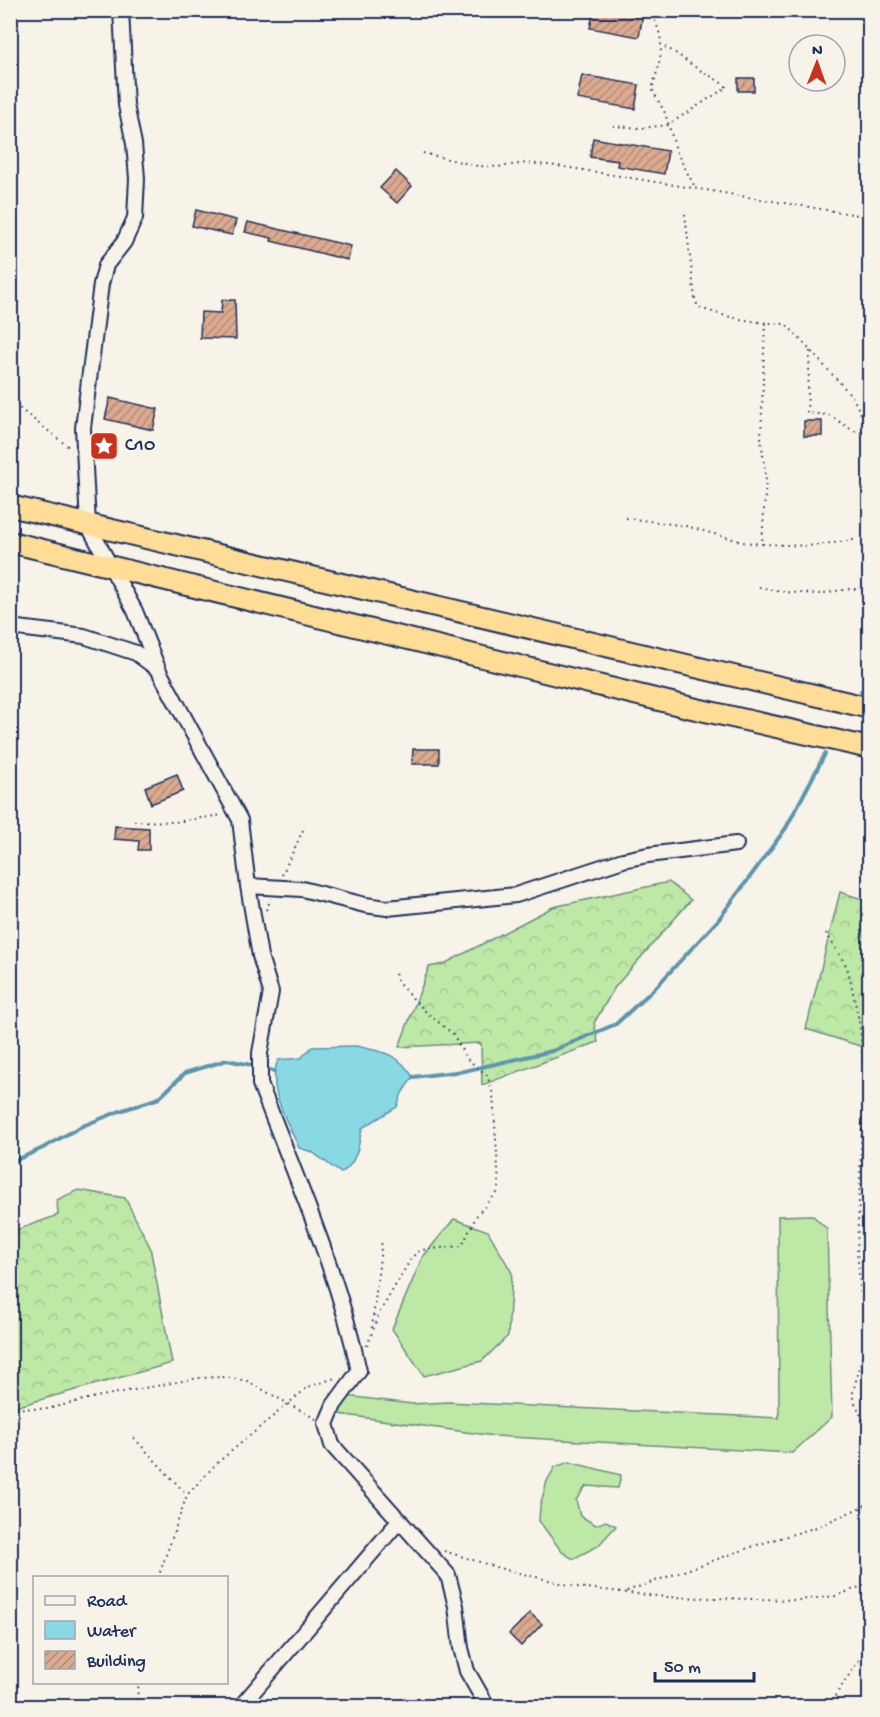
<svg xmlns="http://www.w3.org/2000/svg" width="880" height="1717" font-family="'Gochi Hand',sans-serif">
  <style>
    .grass { fill: #bde8a5; stroke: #6c8c82; stroke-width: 1.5 }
    .forest { fill: url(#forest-crowns); stroke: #6c8c82; stroke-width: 1.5 }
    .water { fill: #89d9e4; stroke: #5d95ae; stroke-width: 1.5 }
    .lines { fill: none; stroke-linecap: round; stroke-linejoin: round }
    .stream { stroke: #5d95ae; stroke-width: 4 }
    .building { fill: url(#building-hatch); stroke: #1b2f5e; stroke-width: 1.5 }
    .minor-casing { stroke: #1b2f5e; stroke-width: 18 }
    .highway-casing { stroke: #1b2f5e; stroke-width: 24 }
    .path { stroke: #1b2f5e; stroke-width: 2; stroke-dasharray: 1.5 4.5; stroke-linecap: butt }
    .minor { stroke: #f7f3e8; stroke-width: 14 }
    .highway { stroke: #ffdd96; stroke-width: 20 }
    .labels { text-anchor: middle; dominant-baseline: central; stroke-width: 4.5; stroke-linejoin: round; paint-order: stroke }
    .poi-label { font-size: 20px; fill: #1b2f5e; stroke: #f7f3e8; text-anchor: start }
  </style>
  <defs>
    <pattern id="forest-crowns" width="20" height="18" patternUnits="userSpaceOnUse" patternTransform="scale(1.5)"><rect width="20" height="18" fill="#bde8a5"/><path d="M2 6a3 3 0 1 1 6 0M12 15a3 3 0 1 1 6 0" fill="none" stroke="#a2c790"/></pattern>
    <pattern id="building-hatch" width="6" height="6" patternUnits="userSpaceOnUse" patternTransform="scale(1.5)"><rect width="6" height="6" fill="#dcaa8f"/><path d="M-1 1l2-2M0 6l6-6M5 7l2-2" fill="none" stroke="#b28b78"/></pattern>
  </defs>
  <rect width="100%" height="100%" fill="#f7f3e8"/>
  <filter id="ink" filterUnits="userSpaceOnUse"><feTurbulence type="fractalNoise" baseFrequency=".0167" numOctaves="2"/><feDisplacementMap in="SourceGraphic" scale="12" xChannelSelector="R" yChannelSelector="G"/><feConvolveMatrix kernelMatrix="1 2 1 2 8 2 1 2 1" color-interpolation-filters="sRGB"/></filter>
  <g filter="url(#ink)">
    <path class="grass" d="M812,1215L827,1229L832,1417L792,1453L494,1436L332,1413L331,1394L412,1404L448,1402L779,1418L778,1216Z
      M454,1219L488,1231L512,1273L508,1336L482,1361L424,1376L392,1329L422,1258Z
      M569,1462L621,1475L618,1488L586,1486L576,1500L580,1516L596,1525L606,1521L616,1526L598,1546L573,1559L562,1552L539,1521L540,1506L547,1481L555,1467Z"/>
    <path class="forest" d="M669,882L691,900L615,987L594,1023L598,1042L482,1085L481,1043L399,1047L429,967L444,964L553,907Z
      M840,892L869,901V1049L806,1029Z
      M78,1190L125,1198L150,1247L172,1363L11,1408V1232L58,1215L57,1200Z"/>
    <path class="water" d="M11,862L18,887L12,923H10Z
      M356,1046C383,1052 397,1052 413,1077L402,1093L397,1107L362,1128C359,1144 357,1164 341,1173L312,1152L299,1148C288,1122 266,1089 278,1060L301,1058L312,1047Z"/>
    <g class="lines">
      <path class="stream" d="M861,691L870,686
        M263,1068L273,1071
        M413,1077L464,1071L552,1051L616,1024L655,988L719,919L786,828L825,754
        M10,1163L43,1148L80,1127L120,1111L159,1098L185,1073L227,1060L256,1066"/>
    </g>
    <path class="building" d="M594,10H623L643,14L639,37L590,28Z
      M582,75L639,85L635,109L577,99Z
      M738,78H754V91H738Z
      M593,138L668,151L664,174L617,166L618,161L590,157Z
      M396,171L412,186L397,203L380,188Z
      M196,210L236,220L232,235L192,226Z
      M248,222L351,246L348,260L271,241L272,238L245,232Z
      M222,300H235L236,339L200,338L201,312L221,313Z
      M110,398L158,409L153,430L105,419Z
      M804,421H822V436H804Z
      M413,749H439V764H412Z
      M177,774L183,791L151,804L145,787Z
      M115,826L149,828V850H138L139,841L114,839Z
      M530,1613L542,1624L521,1646L509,1634Z"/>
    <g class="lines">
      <g class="minor-casing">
        <path id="minor" d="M121,10L126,105L134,144L137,178L135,218L124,242L106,265L101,284L83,428L88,525L135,611L159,671L240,820L248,886L260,956L271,992L260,1053V1084C296,1178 338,1272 359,1371L334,1405L326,1424L332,1445L448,1575L456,1606L461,1648L467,1671L487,1706
          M10,627L84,636L136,653L159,670
          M248,886L302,889L365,905L387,908L516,895L623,860L648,855L736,844
          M241,1706L400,1520"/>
      </g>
      <g class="highway-casing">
        <path id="highway" d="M10,506L870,708
          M10,542L692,708L870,748"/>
      </g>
      <path class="path" d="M649,10C668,41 661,57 652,89L665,113L677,153L696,189
        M613,126L642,128L668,125L727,87C717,79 706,74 695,67C683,59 675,51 662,46
        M423,153L477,166L498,167L526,163L558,166L870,217
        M685,214L695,299L698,307C727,318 755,323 786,324L852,396L870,432
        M864,216L868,158
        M765,323L761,439L766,478L762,544L809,546L854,540
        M810,351L807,413L829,415L854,431L870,434
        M10,401L70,448
        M626,518L686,526L743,542L762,544
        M759,587L783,592L818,594L849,589H857L865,586L870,578
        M134,821L175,822L222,815
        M282,875L305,826
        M266,910L271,899
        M826,933L847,967L850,978L860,1026L864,1077L857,1249L865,1346L852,1396L870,1435
        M372,1328L382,1239
        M367,1346L380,1312L412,1257L420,1250L462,1246L477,1215L497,1193L499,1184L493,1094L487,1075L466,1058L453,1034L426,1012L398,983L394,970
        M10,1408L47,1409L96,1397L199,1378L225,1377L247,1381L316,1419
        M134,1438L187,1495
        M444,1551L499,1568L577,1587L666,1597L798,1600L836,1596L870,1583
        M158,1578L187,1495L216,1464L308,1387L338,1377
        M627,1591L760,1544L817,1527L870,1503
        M136,1706L139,1682
        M828,1706L870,1644"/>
      <use href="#minor" class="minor"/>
      <use href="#highway" class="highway"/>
    </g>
  </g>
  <defs>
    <g id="sight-square" transform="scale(1.5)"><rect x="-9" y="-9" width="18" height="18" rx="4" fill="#c8321e" stroke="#f7f3e8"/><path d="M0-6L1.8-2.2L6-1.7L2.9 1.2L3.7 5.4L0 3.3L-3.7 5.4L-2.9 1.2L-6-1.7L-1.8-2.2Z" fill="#fff"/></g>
  </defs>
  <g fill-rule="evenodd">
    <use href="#sight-square" x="104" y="446"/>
  </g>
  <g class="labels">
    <g class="poi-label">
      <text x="125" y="446">C10</text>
    </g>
  </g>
  <rect width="880" height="1717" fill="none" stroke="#f7f3e8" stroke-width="36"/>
  <rect x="18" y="18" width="844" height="1681" fill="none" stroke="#1b2f5e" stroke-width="2" filter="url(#ink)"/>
  <rect x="33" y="1576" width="195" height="108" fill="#f7f3e8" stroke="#9fa5b1" stroke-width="1.5"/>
  <rect x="45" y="1596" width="30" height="9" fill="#f7f3e8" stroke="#9fa5b1" stroke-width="1.5"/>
  <text x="87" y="1606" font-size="18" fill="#1b2f5e">Road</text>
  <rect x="45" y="1621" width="30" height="18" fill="#89d9e4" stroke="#9fa5b1" stroke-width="1.5"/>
  <text x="87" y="1636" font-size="18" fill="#1b2f5e">Water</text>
  <rect x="45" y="1651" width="30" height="18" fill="url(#building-hatch)" stroke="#9fa5b1" stroke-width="1.5"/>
  <text x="87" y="1666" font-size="18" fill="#1b2f5e">Building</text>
  <g transform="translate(817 63) rotate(1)"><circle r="28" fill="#f7f3e8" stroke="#9fa5b1" stroke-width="1.5"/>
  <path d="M0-4.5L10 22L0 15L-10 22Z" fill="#c8321e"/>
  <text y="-9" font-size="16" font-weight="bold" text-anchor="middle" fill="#1b2f5e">N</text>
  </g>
  <path d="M655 1672v9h99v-9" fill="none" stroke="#1b2f5e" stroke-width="3"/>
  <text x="664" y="1672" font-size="18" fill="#1b2f5e" stroke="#f7f3e8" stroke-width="4.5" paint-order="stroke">50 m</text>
</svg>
